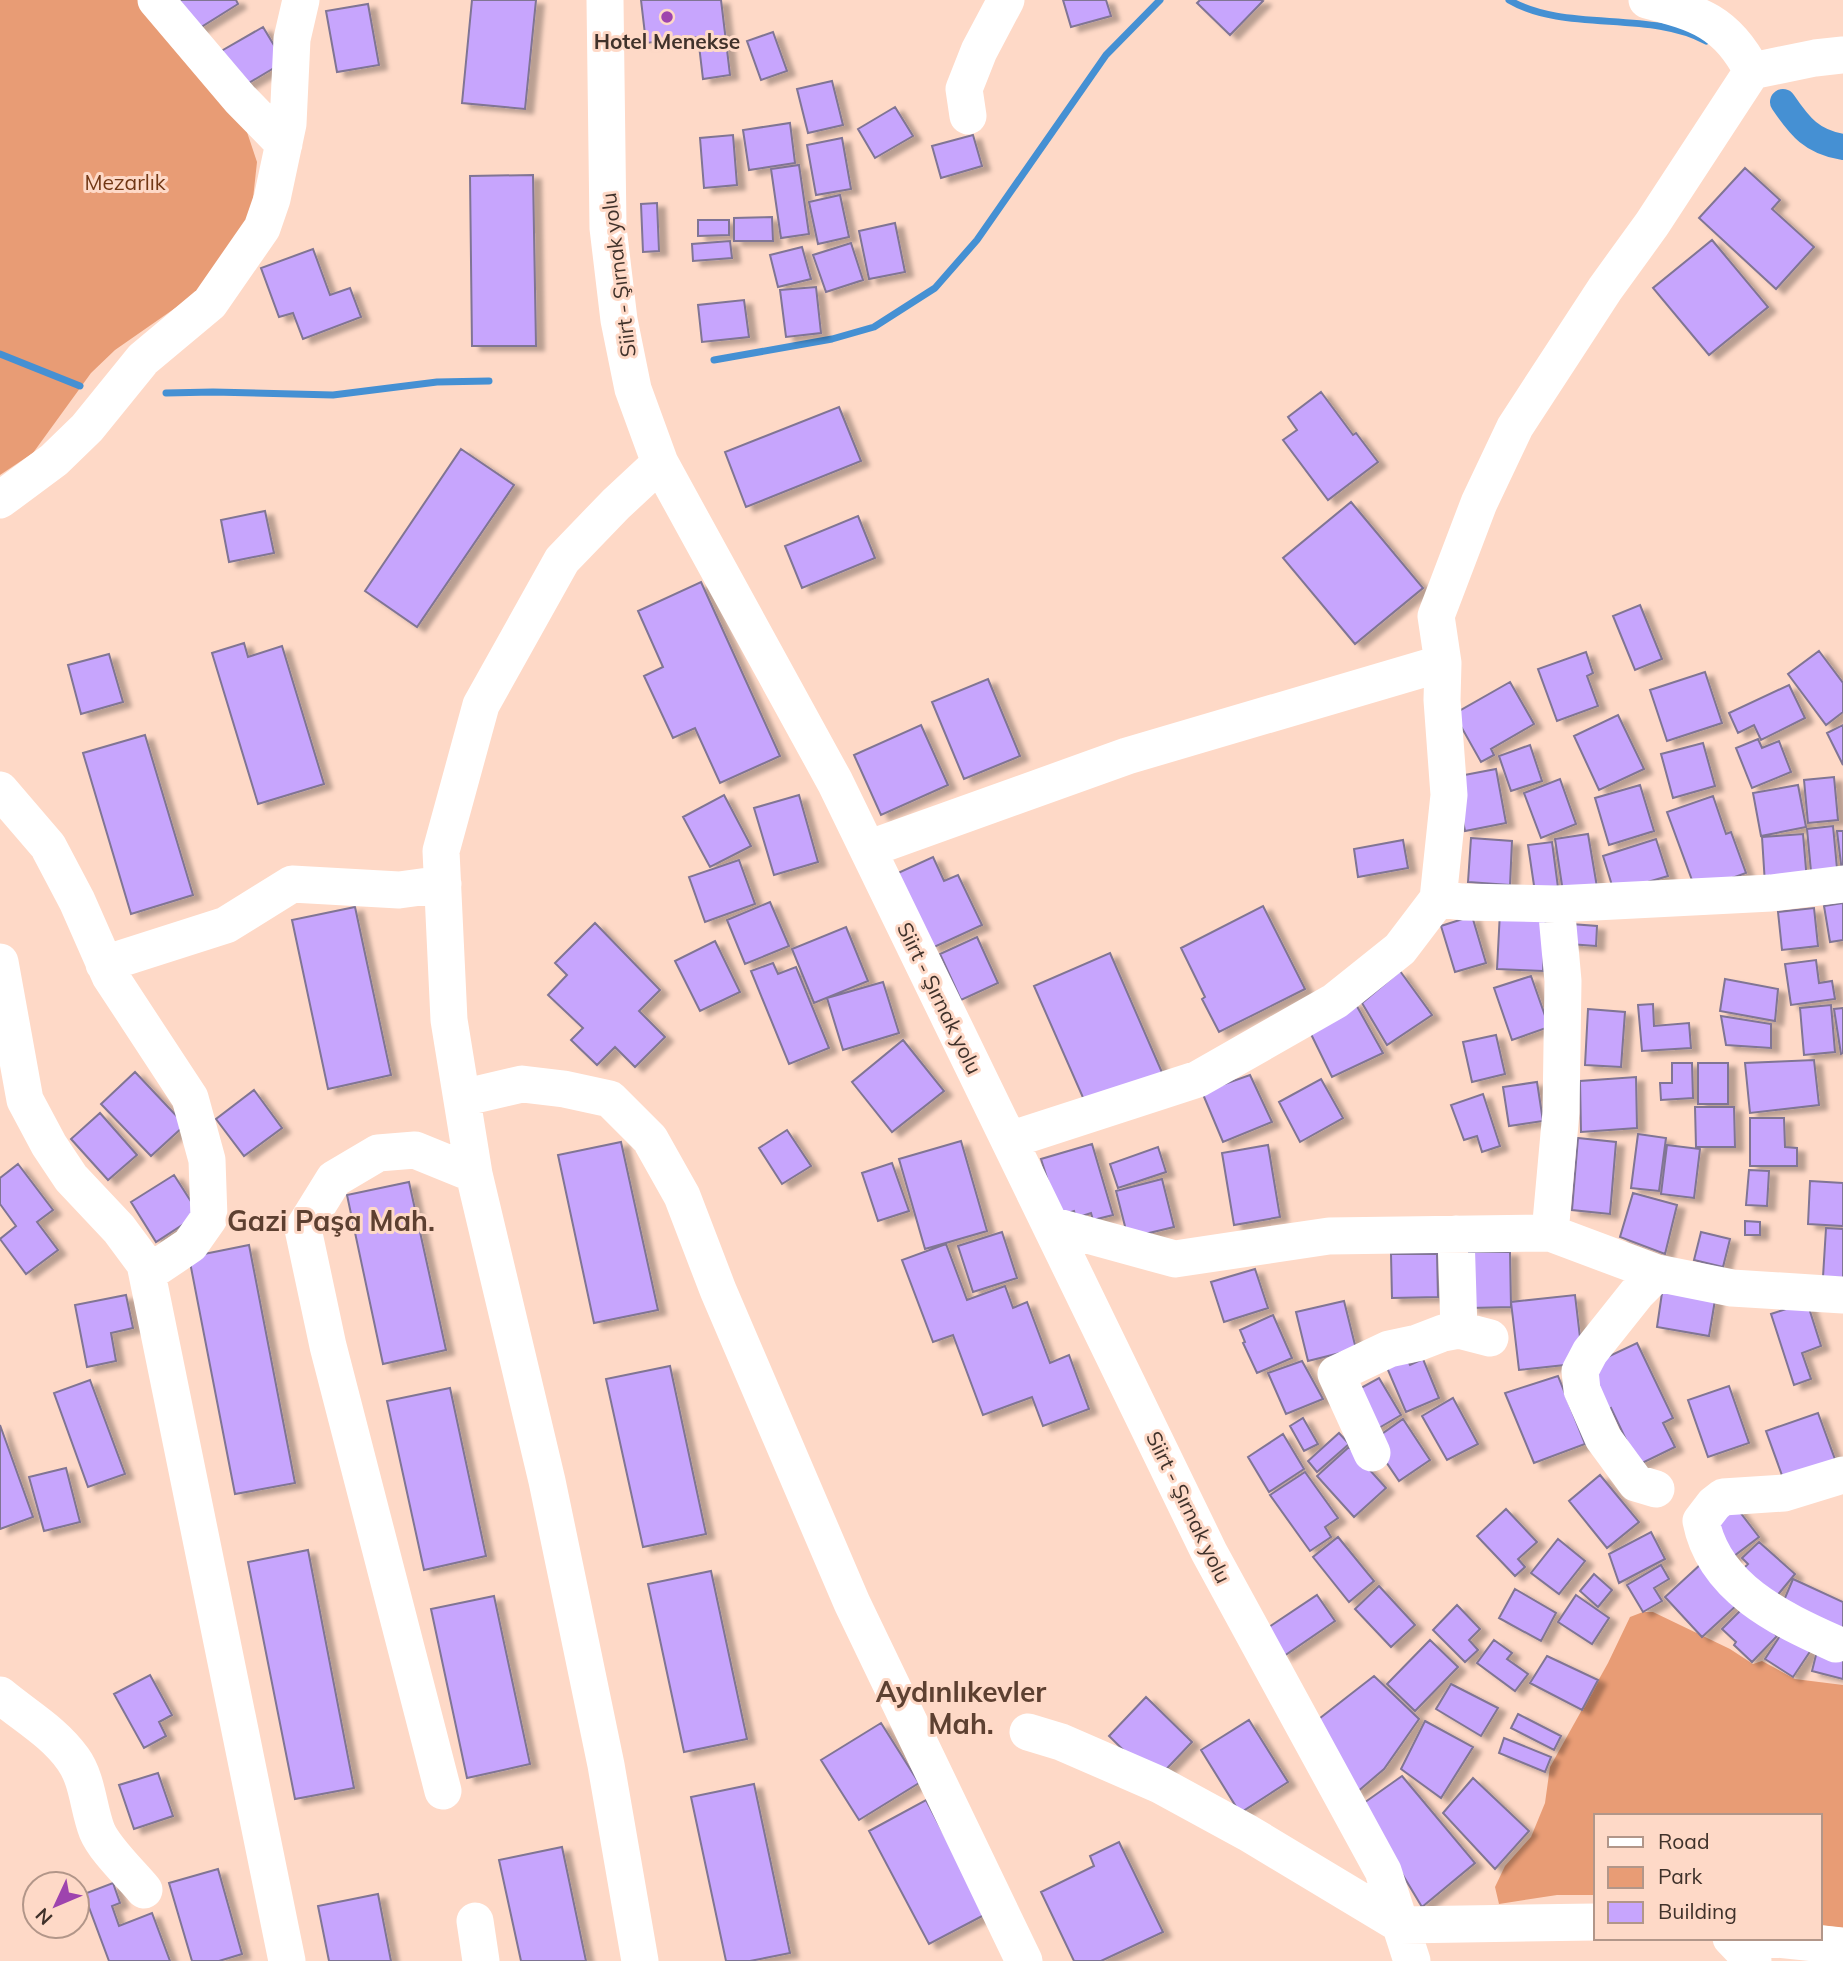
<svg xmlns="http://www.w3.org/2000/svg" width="1843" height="1961" font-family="Mulish,sans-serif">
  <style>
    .green { fill: #e89c75 }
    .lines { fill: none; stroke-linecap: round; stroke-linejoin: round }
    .stream { stroke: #4590d3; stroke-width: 7 }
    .canal { stroke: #4590d3; stroke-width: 26 }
    .building { fill: #c7a5fd; stroke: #807594; stroke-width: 2; filter: url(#shadow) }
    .minor { stroke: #fff; stroke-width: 37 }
    .poi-dot { fill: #9e44ae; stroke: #fed9c7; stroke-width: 2.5 }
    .labels { text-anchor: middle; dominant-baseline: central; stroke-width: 6; stroke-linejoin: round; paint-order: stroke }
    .poi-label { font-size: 21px; font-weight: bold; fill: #40322b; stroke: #fed9c7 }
    .park-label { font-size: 21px; fill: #713715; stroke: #fed9c7 }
    .street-label { font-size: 21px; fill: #40322b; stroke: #fed9c7 }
    .district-label { font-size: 28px; font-weight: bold; fill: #5d4031; stroke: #fed9c7 }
  </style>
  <defs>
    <filter id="shadow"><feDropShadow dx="8" dy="4.5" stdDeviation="2" flood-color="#0004"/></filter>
  </defs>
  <rect width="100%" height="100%" fill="#fed9c7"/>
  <path class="green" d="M0,0H138L204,83L244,123L257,162L251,217L204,288L115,350L91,373L33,453L0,475Z
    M1643,1612H1653L1730,1649L1753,1664L1762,1661L1795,1679L1843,1685V1928L1820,1925V1816H1596V1895H1557L1499,1904L1495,1887L1505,1866L1531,1837L1545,1803L1550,1767L1608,1663L1630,1617Z"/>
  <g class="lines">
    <path class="stream" d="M1509,0C1565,33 1650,10 1706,41
      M0,354L80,386
      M714,360L832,339L874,327L935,288L977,240L1106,55L1160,0
      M166,393L213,392L333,395L437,382L489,381"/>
    <path class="canal" d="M1783,102C1800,127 1812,142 1843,147"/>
  </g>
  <path class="building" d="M169,0H236L238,4L190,34Z
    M472,0H536L525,109L462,103Z
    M641,0H721L730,75L703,79L698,37L646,43Z
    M1063,0H1106L1111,16L1071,27Z
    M1200,0H1261L1263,1L1230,35L1197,3Z
    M368,4L379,65L337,72L326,11Z
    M263,27L284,62L237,90L216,54Z
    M773,32L787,71L761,80L747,41Z
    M832,81L843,125L808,133L797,89Z
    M895,107L913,136L875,158L858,129Z
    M790,123L795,163L749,170L743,130Z
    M733,135L737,185L704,188L700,138Z
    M973,135L982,166L941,178L932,146Z
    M842,138L851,189L816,195L807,145Z
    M799,165L809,234L781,238L771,169Z
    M1745,168L1780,200L1772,209L1814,247L1776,289L1699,218Z
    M533,175L536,346H472L470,176Z
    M840,195L849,237L818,244L809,202Z
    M657,203L659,251L643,252L641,204Z
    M772,217L773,241H734V218Z
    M698,220H729V235L698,236Z
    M895,223L905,272L869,279L859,231Z
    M1712,240L1768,307L1709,355L1653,288Z
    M730,241L732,258L693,261L692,244Z
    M851,243L863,280L826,292L813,255Z
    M802,247L811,279L778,287L770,255Z
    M313,249L330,295L350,288L361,317L303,339L293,313L279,317L261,268Z
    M816,287L821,333L786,337L780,290Z
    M744,300L749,337L702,342L698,305Z
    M1321,392L1353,435L1356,433L1378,462L1328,500L1283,440L1297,430L1288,417Z
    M839,407L861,461L746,507L725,452Z
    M461,449L514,485L417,627L365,591Z
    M1351,502L1423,588L1355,644L1283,558Z
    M265,511L274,553L229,562L221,520Z
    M858,516L875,558L802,588L785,546Z
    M701,582L780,756L720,783L695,728L673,738L644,676L663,667L638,611Z
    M1640,605L1662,659L1635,670L1613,616Z
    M244,643L248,657L282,646L324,784L258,804L212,653Z
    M1819,651L1843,683V712L1826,725L1788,674Z
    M1586,652L1593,673L1587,676L1598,706L1557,721L1538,669Z
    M109,654L123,702L81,714L68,665Z
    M1705,672L1722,723L1667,741L1650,690Z
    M988,679L1020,756L964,779L932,702Z
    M1510,682L1534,724L1491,749L1494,755L1481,762L1454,714Z
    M1789,685L1805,718L1761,740L1754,725L1738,733L1729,713Z
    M1618,715L1644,769L1599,790L1574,736Z
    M921,725L948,785L881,815L854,755Z
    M1843,725V765L1827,733Z
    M145,735L193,895L131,914L83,753Z
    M1758,739L1762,748L1779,741L1791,772L1752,788L1736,748Z
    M1703,743L1715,786L1673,798L1661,754Z
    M1530,745L1542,781L1511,791L1499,756Z
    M1496,769L1506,823L1465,831L1454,777Z
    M1834,777L1838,820L1808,823L1804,780Z
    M1560,779L1576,824L1541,838L1524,793Z
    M1640,785L1654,831L1609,845L1595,798Z
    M1798,785L1806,827L1761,836L1753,793Z
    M724,795L751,846L710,867L683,817Z
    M799,795L818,862L774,875L754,808Z
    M1713,796L1726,834L1731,832L1746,873L1696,891L1667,812Z
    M1833,826L1838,879L1812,882L1807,829Z
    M1837,831H1843V880Z
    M1588,834L1597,887L1563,892L1555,839Z
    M1803,834L1807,881L1765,884L1762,837Z
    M1471,838L1512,841L1510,885L1468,882Z
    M1656,839L1668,876L1614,892L1603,856Z
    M1403,840L1408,868L1358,877L1354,849Z
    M1552,842L1559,895L1536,899L1528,845Z
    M933,857L944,881L958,875L982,925L932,948L898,873Z
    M739,860L755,904L705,922L689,877Z
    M770,902L789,946L745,964L727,920Z
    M1843,903V940L1830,942L1824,906Z
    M1263,906L1305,989L1219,1032L1202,999L1205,997L1181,948Z
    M355,907L391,1075L328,1089L292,920Z
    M1814,908L1818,946L1782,950L1778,912Z
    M1500,912L1546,914L1543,971L1497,969Z
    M1472,916L1486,963L1455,972L1441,926Z
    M595,923L660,990L639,1011L665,1037L635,1067L615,1047L597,1065L571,1040L583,1028L548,995L567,975L555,963Z
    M1571,924L1597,926L1596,946L1569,944Z
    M846,927L868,981L814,1003L792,949Z
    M977,937L998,983L961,1000L940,954Z
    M715,941L740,992L700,1011L675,961Z
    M1110,953L1164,1077L1088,1109L1034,986Z
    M1816,960L1819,983L1832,981L1835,999L1791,1005L1785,964Z
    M773,963L778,974L796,967L829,1048L789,1064L751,971Z
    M1400,971L1432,1015L1387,1045L1362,1003Z
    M1531,976L1549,1027L1512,1040L1494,988Z
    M1725,979L1778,989L1775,1021L1720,1011Z
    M883,982L899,1033L843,1050L827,998Z
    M1354,1001L1383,1053L1332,1077L1309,1030Z
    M1653,1004L1654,1026L1689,1023L1691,1048L1642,1051L1638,1005Z
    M1831,1005L1835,1052L1804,1055L1800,1008Z
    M1843,1008V1053L1841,1054L1834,1009Z
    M1588,1009L1625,1012L1621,1067L1585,1065Z
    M1721,1016L1771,1024V1048L1726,1045Z
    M1496,1035L1505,1074L1472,1082L1463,1042Z
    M903,1040L944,1091L892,1132L852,1082Z
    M1814,1060L1819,1105L1750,1113L1745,1063Z
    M1672,1063H1692L1693,1098L1661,1100L1660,1083H1672Z
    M1698,1063H1728V1104H1698Z
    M135,1072L185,1125L151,1156L101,1104Z
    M1250,1075L1272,1122L1223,1142L1202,1092Z
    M1636,1077L1637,1128L1581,1132L1580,1081Z
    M1321,1079L1343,1118L1300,1142L1279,1102Z
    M1537,1082L1543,1121L1509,1126L1503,1087Z
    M254,1090L282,1128L244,1156L216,1119Z
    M1483,1094L1500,1146L1482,1152L1477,1136L1464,1140L1451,1105Z
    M1695,1107H1734L1735,1147H1696Z
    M100,1113L137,1155L108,1180L71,1139Z
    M1750,1118H1784L1785,1147L1797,1148V1166H1750Z
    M787,1130L811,1166L782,1184L759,1148Z
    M1638,1134L1666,1138L1659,1191L1631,1188Z
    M1578,1138L1616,1142L1610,1214L1572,1210Z
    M961,1141L987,1231L925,1249L899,1159Z
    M621,1142L658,1310L594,1323L558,1155Z
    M1092,1144L1113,1215L1093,1220L1091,1213L1076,1218L1074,1211L1059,1216L1041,1159Z
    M1268,1145L1280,1217L1234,1225L1222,1153Z
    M1667,1145L1700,1149L1694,1198L1661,1194Z
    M1158,1147L1166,1172L1118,1188L1110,1164Z
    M892,1163L909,1211L878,1221L862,1173Z
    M18,1164L53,1210L37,1222L58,1250L26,1274L0,1239L16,1226L0,1204V1178Z
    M1749,1170L1769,1171L1767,1206L1746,1205Z
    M174,1175L199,1214L156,1242L131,1202Z
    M1162,1179L1174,1227L1128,1238L1116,1191Z
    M1810,1181L1843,1183V1226L1808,1224Z
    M409,1182L446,1350L383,1364L347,1195Z
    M1633,1193L1677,1205L1665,1254L1620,1237Z
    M1745,1221L1760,1222V1235H1745Z
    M1826,1228L1843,1229V1278L1823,1277Z
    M1002,1232L1017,1278L973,1292L958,1246Z
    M1701,1232L1730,1239L1723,1267L1694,1260Z
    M946,1244L967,1300L1005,1286L1013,1308L1027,1302L1050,1363L1069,1355L1089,1409L1043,1426L1032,1397L983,1415L953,1335L933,1342L902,1260Z
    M249,1245L295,1483L235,1494L189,1257Z
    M1469,1252H1510L1511,1307L1470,1308Z
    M1391,1254H1437L1438,1297L1392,1298Z
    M1255,1269L1268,1308L1224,1322L1211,1282Z
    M1663,1286L1716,1294L1709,1336L1657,1327Z
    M126,1295L133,1328L111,1333L116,1361L87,1367L75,1305Z
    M1575,1295L1583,1363L1519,1370L1511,1302Z
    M1344,1301L1356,1349L1308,1361L1296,1312Z
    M1807,1302L1821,1346L1802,1353L1811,1379L1794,1385L1771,1314Z
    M1273,1315L1292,1358L1257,1373L1243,1343L1245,1342L1240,1330Z
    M1637,1343L1673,1418L1663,1423L1675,1447L1638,1465L1611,1408L1605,1412L1584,1368Z
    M1405,1354L1410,1365L1423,1359L1439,1398L1406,1412L1385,1363Z
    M1302,1361L1323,1399L1286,1414L1268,1373Z
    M670,1366L706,1534L643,1547L606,1379Z
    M1558,1376L1585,1444L1534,1463L1505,1393Z
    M1379,1378L1401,1415L1372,1432L1350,1394Z
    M90,1380L125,1474L88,1487L54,1393Z
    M1729,1386L1749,1443L1708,1457L1688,1400Z
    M450,1388L486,1556L424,1570L387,1401Z
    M1453,1398L1478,1444L1447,1460L1422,1416Z
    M1818,1413L1840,1473L1788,1492L1766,1431Z
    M1303,1418L1318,1444L1304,1451L1290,1426Z
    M1403,1419L1430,1460L1399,1481L1372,1441Z
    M0,1425L33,1517L0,1529Z
    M1339,1433L1349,1444L1317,1472L1308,1461Z
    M1283,1434L1304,1469L1269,1492L1248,1457Z
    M1349,1447L1386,1488L1354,1517L1317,1476Z
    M66,1468L80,1522L44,1531L29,1477Z
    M1305,1472L1338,1518L1325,1527L1331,1537L1310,1551L1270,1495Z
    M1600,1475L1639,1522L1607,1548L1569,1501Z
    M1733,1503L1759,1537L1730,1559L1704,1525Z
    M1506,1509L1537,1542L1518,1559L1525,1567L1515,1576L1477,1536Z
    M1651,1532L1665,1559L1619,1583L1609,1554Z
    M1338,1537L1374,1581L1349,1602L1313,1557Z
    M1558,1539L1585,1561L1559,1594L1531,1573Z
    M1759,1542L1795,1574L1771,1603L1737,1575L1748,1564L1742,1558Z
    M308,1550L354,1788L295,1799L248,1562Z
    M1701,1564L1738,1604L1702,1637L1665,1597Z
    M1661,1565L1669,1579L1654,1588L1662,1601L1643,1612L1627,1585Z
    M711,1571L747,1739L684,1752L648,1584Z
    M1594,1574L1612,1590L1598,1607L1580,1591Z
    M1793,1579L1843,1602V1641L1779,1612Z
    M1379,1586L1415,1625L1391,1647L1355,1609Z
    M1515,1589L1556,1613L1541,1641L1499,1618Z
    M1317,1595L1335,1621L1284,1656L1266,1629Z
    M1576,1595L1609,1618L1592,1644L1558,1622Z
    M494,1596L530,1764L467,1778L431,1609Z
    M1457,1605L1480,1629L1469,1640L1478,1650L1465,1662L1433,1630Z
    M1746,1605L1777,1636L1752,1662L1734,1645L1736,1642L1722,1629Z
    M1787,1625L1815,1644L1793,1677L1765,1659Z
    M1430,1640L1458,1667L1415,1711L1387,1684Z
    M1494,1640L1512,1653L1507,1659L1528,1674L1515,1691L1477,1663Z
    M1819,1643L1843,1651V1679L1812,1671Z
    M1547,1656L1598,1680L1582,1710L1530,1683Z
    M150,1675L172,1715L159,1722L166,1736L144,1748L114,1694Z
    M1374,1676L1419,1719L1384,1769L1356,1793L1315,1722Z
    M1451,1684L1498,1708L1481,1736L1436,1709Z
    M1146,1697L1192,1742L1155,1781L1109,1736Z
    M1518,1714L1561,1736L1554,1750L1511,1728Z
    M1249,1720L1288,1782L1240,1813L1201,1750Z
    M1425,1721L1473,1747L1441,1798L1401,1769Z
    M881,1723L919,1783L859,1820L821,1760Z
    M1504,1738L1551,1757L1545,1772L1499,1753Z
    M158,1773L173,1816L134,1829L119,1785Z
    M1402,1776L1475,1863L1422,1907L1361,1805Z
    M1473,1778L1529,1831L1495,1869L1443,1813Z
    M754,1784L790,1953L750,1961H726L691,1797Z
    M926,1800L986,1914L929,1944L869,1831Z
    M1119,1842L1163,1932L1101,1961H1074L1041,1892L1094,1866L1090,1856Z
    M562,1847L586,1961H521L499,1860Z
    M218,1869L242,1954L219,1961H192L169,1883Z
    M113,1883L120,1903L112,1906L119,1926L152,1913L170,1961H109L84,1894Z
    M378,1894L391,1961H329L318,1906Z"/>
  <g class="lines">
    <path class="minor" d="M156,0L240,99L284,144
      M605,0L608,228L619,320L633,389L660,463L835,782L1209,1552L1383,1871L1412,1961
      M1647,0C1698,13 1727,22 1752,71
      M1843,55L1815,58L1752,71L1652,224L1605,289L1515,427L1479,503L1436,616L1443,663L1442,700L1449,795L1438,899L1463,902L1556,904L1771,893L1843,884
      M968,116L964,89L979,51L1006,0
      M0,500L54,460L87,428L143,359L210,303L262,228L272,199L288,124L292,39L301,0
      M0,790L48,846L77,901L110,976L190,1098L207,1160L209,1218L190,1245L147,1274
      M868,849L1127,756L1443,663
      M0,962L25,1100L49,1145L71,1178L119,1229L145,1264L287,1961
      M104,964L226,925L292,884L399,890L443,884
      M462,1098L522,1084L564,1089L610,1099L650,1139L682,1196L718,1290L852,1603L1024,1961
      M1010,1140L1198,1079L1335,1001L1400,949L1438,899
      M1051,1225L1175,1259L1329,1236L1550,1233L1657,1273L1732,1288L1843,1295
      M1550,1233L1561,1112L1563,981L1556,904
      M1456,1234L1459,1330
      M1372,1453L1336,1374L1389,1349L1417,1343L1443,1333L1459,1330L1490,1338
      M1656,1489L1636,1483L1603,1438L1582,1390L1580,1371L1590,1352L1637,1293L1657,1273
      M1836,1644C1780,1619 1714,1588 1701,1521L1714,1504L1723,1497L1784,1493L1843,1475
      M0,1695C25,1716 54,1732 73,1759C88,1780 88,1808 97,1831C105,1850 130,1873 144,1890
      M1028,1732L1061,1742L1160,1785L1248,1833L1401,1925L1596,1922
      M443,1791L328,1346L303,1229L334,1179L378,1153L415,1150L474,1174
      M475,1921L481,1961
      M1731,1938L1753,1961
      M1768,1938L1843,1946
      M640,1961L606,1765L547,1481L474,1174L449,1020L441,851L481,705L562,560L616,504L660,463"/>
  </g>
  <circle class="poi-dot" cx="667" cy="17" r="7"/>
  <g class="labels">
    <g class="poi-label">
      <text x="667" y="41">Hotel Menekse</text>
    </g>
    <g class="park-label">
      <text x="125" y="182">Mezarlık</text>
    </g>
    <g class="street-label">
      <text transform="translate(618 275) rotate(-97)">Siirt - Şırnak yolu</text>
      <text transform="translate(940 998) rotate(64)">Siirt - Şırnak yolu</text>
      <text transform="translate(1189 1507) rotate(64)">Siirt - Şırnak yolu</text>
    </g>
    <g class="district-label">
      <text x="331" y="1220">Gazi Paşa Mah.</text>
      <text x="961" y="1691">Aydınlıkevler<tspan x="961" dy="32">Mah.</tspan></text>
    </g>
  </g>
  <rect x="1594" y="1814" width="228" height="126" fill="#fed9c7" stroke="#b29689" stroke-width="2"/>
  <rect x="1608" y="1837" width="35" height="10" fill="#ffffff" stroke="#b29689" stroke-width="2"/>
  <text x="1658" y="1849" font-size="21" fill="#40322b">Road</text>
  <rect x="1608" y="1867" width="35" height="21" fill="#e89c75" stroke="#b29689" stroke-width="2"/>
  <text x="1658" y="1884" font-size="21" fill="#40322b">Park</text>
  <rect x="1608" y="1902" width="35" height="21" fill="#c7a5fd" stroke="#b29689" stroke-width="2"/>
  <text x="1658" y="1919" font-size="21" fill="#40322b">Building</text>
  <g transform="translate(56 1905) rotate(226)"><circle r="33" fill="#fed9c7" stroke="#b29689" stroke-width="2"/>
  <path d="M0-5L12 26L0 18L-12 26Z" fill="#9e44ae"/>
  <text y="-10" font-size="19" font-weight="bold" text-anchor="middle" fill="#40322b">N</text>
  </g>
</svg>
